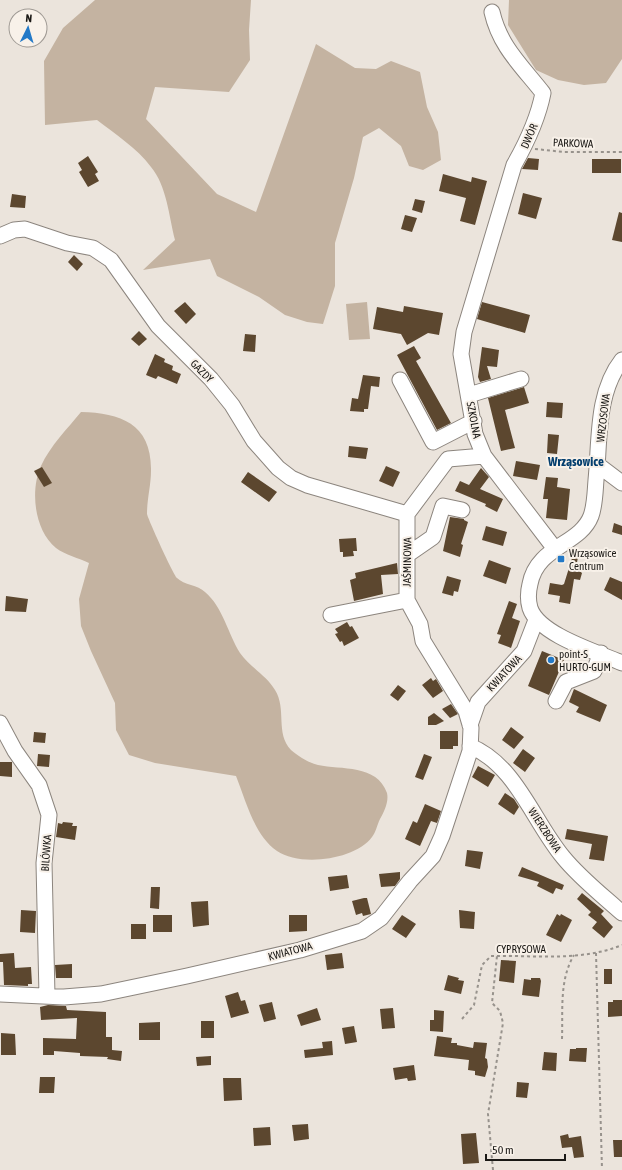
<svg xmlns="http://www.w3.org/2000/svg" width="622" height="1170" font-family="'Asap Condensed',sans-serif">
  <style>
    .green { fill: #c4b3a1 }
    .building { fill: #5c472f }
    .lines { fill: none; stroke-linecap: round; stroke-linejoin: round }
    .minor-casing { stroke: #8c857e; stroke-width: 17 }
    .path { stroke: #97928c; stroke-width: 2; stroke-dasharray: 3 3; stroke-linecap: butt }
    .minor { stroke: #fff; stroke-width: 15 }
    .poi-dot { fill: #2379c7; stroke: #f8f1e9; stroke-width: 1.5 }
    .labels { text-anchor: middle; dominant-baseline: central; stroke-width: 4; stroke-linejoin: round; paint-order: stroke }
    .street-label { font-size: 11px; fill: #1a1815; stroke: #f8f1e9 }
    .poi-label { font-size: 11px; fill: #1a1815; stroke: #f8f1e9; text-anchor: start }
    .quarter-label { font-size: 13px; font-weight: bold; fill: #033e6e; stroke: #f8f1e9 }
  </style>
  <rect width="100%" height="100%" fill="#ebe4dc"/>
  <path class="green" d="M95,0H251L249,30L250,60L229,92L155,87L146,119L217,194L256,212L316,44L355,68L376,69L391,61L420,72L427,107L438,132L441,160L423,170L409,166L401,146L379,128L363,137L354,178L335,243V286L323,324L307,322L285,315L259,297L217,276L210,259L143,270L175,240C169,217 167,186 151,167C137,148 115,134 97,120L45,125L44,61L63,28Z
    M509,0H622V59L606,83L584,85L558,80L536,70L508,25Z
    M367,302L370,339L349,340L346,304Z
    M81,412C121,413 152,424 151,471C151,485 147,499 147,514C148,519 173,574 177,578C184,585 198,585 205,592C223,607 228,634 240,653C250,667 267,676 275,690C287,709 275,733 291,750C298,756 309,763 318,765C341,770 377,764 387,793C389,802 384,812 380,819C377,825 376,832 372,837C355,860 300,867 277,851C254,835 246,801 236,776L155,763L129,755L116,730L115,703L91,651L81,626L79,599L89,563C79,558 65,555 56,548C34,530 30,490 41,466C50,446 68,428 81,412Z"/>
  <path class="building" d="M88,156L98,172L95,174L99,181L88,187L79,172L82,170L78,163Z
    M528,158L539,159L538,170L522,169Z
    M592,159H621V173H592Z
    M443,174L471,182L472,177L487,181L475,225L460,221L466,198L439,191Z
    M523,193L542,198L536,219L518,214Z
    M12,194L26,196L25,208L10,207Z
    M415,199L425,201L422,213L412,210Z
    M619,212L622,213V242L612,240Z
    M405,215L417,218L412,232L401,229Z
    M74,255L83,264L77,271L68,262Z
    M185,302L196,314L186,324L174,311Z
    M482,302L530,315L525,333L477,319Z
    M404,306L443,313L439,335L428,333L407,345L401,334L373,329L377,307L403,312Z
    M139,331L147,339L139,346L131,339Z
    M245,334L256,335L255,352L243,351Z
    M414,346L421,358L416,361L451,423L437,430L397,355Z
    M482,347L499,350L497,367L487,366L491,379L480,382L478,377Z
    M155,354L165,359L164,362L173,366L172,370L181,374L177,384L158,376L156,379L146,375Z
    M363,375L380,377L379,387L371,386L368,409H364V412L350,411L352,398L358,399Z
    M524,387L529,403L505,410L515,448L501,451L488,398Z
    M547,402L563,403L562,418L546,417Z
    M548,434L559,435L557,454L547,453Z
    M349,446L368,448L366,459L348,457Z
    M516,461L540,465L537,480L513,476Z
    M386,466L400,472L393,487L379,481Z
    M42,467L52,483L44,487L34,471Z
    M481,468L489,477L480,489L503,499L497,512L485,506L486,504L455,491L460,481L469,485Z
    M248,472L277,492L269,502L241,482Z
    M546,477L558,478L557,487L570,489L567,520L546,518L548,499H543Z
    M450,517L464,519V520L468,522L461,544L463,545L460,557L443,551Z
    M614,523L622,526V535L612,532Z
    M486,526L507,532L503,546L482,540Z
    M356,538L357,551H353L354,556L343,557V552H340L339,539Z
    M573,555L578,557L576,568L582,573L580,580L574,579L570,604L559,602L560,596L548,594L550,583L562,585L564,584Z
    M489,560L511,568L506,584L483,576Z
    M397,563L398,574L381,575L383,594L354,601L350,580L356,578L355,573Z
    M447,576L461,580L458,592L454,591L453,596L442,593Z
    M610,577L622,582V600L604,590Z
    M6,596L28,599L26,612L5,611Z
    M509,601L517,604L512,618L520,621L511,648L498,643L501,635L497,634Z
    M347,622L350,627L352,626L359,638L344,646L342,641L340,642L335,634L338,633L335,629Z
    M542,651L564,660L549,695L528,686Z
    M431,678L433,681L436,679L443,691L433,698L422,685Z
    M398,685L406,691L398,701L390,695Z
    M574,689L607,705L600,722L576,712L579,707L569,702Z
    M451,704L458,714L450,718L442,709Z
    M434,713L444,721L436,725H428V717Z
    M511,727L524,737L514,749L502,740Z
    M440,731H458V746H453V749H440Z
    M34,732L46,733L45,743L33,742Z
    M523,749L535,758L525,772L513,763Z
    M38,754L50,755L49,767L37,766Z
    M424,754L432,757L423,780L415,777Z
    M0,762H12V777L0,776Z
    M478,766L495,775L488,787L472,777Z
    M505,793L514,799L519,807L514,815L498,804Z
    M425,804L441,811L437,823L431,821L420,846L405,839L413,821L417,823Z
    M63,822L73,823L72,826H77L75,840L56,837L58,823L62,824Z
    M567,829L608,836L604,861L589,859L592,844L565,839Z
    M467,850L483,852L480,869L465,866Z
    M522,867L564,885L562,890L556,888L553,894L537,886L539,882L518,876Z
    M400,872V879L395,886L381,887L379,874Z
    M347,875L349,888L330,891L328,877Z
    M151,887H160L159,909L150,908Z
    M582,893L604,911L601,914L613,927L604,938L592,928L597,922L588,915L591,912L577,899Z
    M364,898H367L371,914L363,916L362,913L356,915L352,901Z
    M208,901L209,925L193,927L191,902Z
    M21,910L36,911L35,933L20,932Z
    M459,910L475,912L474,929L460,928Z
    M557,914L560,916L561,914L572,920L561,942L546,935Z
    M153,915H172V932H153Z
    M289,915H307V931L289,932Z
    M402,915L416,924L406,938L392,929Z
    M131,924H146V939H131Z
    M14,953L15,968L31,967L32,984H28V986L4,985L3,962H0V954Z
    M342,953L344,968L327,970L325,955Z
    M501,960L516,961L514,983L499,981Z
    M72,964V978H56L55,965Z
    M604,969H612V984H604Z
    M448,975L459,978L458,980L464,981L461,994L444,990Z
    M531,978H540L541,981L539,997L522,995L524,979L531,980Z
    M238,992L241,1001L245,1000L249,1013L231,1018L225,996Z
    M613,1000H622V1016L608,1017V1002H613Z
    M272,1002L276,1019L264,1022L259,1005Z
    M48,1005L66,1006L67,1010L106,1012V1037H112V1050L122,1051L121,1061L107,1059L108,1057L80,1056V1053L54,1051V1055H43V1038L76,1039L77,1018L41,1020L40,1007Z
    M317,1008L321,1020L301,1026L297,1015Z
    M393,1008L395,1028L382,1029L380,1009Z
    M434,1010L444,1011L443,1032L430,1031V1020H434Z
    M201,1021H214V1038H201Z
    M160,1022V1040H139V1023Z
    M354,1026L357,1042L345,1044L342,1028Z
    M1,1033L15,1034L16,1055H1Z
    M437,1036L452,1038L451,1043H457V1045L473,1048L474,1042L487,1043L485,1058L487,1059L488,1067L485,1077L475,1075V1071L468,1070L469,1060L434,1056Z
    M332,1041L333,1055L305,1058L304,1050L323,1048L322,1042Z
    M576,1048H587L586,1062L569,1061L570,1049H576Z
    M544,1052L557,1053L556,1071L542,1070Z
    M211,1056V1065L197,1066L196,1057Z
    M414,1065L416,1080L408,1081L407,1078L395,1080L393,1068Z
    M40,1077H55L54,1093H39Z
    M223,1078H241L242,1100L224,1101Z
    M517,1082L529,1083L527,1098L516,1097Z
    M308,1124L309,1139L294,1141L292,1125Z
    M270,1127L271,1145L254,1146L253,1128Z
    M476,1133L479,1163L463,1164L461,1134Z
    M568,1134L569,1138L581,1136L584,1157L574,1158L572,1147L562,1148L560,1136Z
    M613,1140H622V1157H614Z"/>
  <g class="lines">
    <g class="minor-casing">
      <path id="minor" d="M492,12C500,47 522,66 543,93C538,119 527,142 514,165L464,332L461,354L475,434L484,456L555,549
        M0,236L14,230L25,229L67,243L93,248L111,260L158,326L211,379L232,405L254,441L278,468L291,478L307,485L407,514
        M622,360C596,393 600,440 596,480C595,492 595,505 591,516C580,545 537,546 530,584C528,592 528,601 530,608C539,635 597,652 622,663
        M400,380L433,442L474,421
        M469,395L521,379
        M598,465L622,483
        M407,555L433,537L443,506L462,510
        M331,615L407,600
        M556,701L566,682L594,671L601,653
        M0,723L15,751L39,785L49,815L44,863L47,996
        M470,725L478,702L524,651L536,620
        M470,746C516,765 533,821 563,857C580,878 602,895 622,913
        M0,994L64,997L101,994L187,976L300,950L362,931L381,918L410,881L433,856L442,836L470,751L471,728L466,711L423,641L420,624L407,600V514L448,459L484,456"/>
    </g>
    <path class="path" d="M535,149L564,152H622
      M596,953L602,1169
      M462,1019L474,1005L482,965L491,956C534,955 580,962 622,945
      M562,1039C563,1011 559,980 574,955
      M493,1170L488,1114L503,1023L500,1011L492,1003L497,956"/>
    <use href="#minor" class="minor"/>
  </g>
  <g class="poi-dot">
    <rect x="557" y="555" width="8" height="8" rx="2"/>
    <circle cx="551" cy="660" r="4"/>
  </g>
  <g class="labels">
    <g class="street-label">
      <text transform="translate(529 136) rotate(-66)">DWÓR</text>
      <text transform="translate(573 143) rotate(2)">PARKOWA</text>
      <text transform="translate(202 371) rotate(45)">GAZDY</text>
      <text transform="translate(603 418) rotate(-83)">WRZOSOWA</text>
      <text transform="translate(474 420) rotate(79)">SZKOLNA</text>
      <text transform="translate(407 562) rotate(-89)">JAŚMINOWA</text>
      <text transform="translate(504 673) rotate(-47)">KWIATOWA</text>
      <text transform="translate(545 830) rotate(57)">WIERZBOWA</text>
      <text transform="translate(46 853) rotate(-86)">BILÓWKA</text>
      <text x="521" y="949">CYPRYSOWA</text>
      <text transform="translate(290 951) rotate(-15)">KWIATOWA</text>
    </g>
    <g class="poi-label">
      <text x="569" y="553">Wrząsowice<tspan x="569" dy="13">Centrum</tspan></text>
      <text x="559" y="654">point-S<tspan x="559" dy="13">HURTO-GUM</tspan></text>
    </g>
    <g class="quarter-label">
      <text x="576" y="461">Wrząsowice</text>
    </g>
  </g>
  <g transform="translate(28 28) rotate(5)"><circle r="19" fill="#f8f1e9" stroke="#9f9a94"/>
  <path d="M0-3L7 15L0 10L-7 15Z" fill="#2379c7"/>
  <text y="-6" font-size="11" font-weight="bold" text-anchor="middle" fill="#1a1815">N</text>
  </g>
  <path d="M486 1154v6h79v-6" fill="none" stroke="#1a1815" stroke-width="2"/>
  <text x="492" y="1154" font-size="12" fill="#1a1815" stroke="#f8f1e9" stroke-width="3" paint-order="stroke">50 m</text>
</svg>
